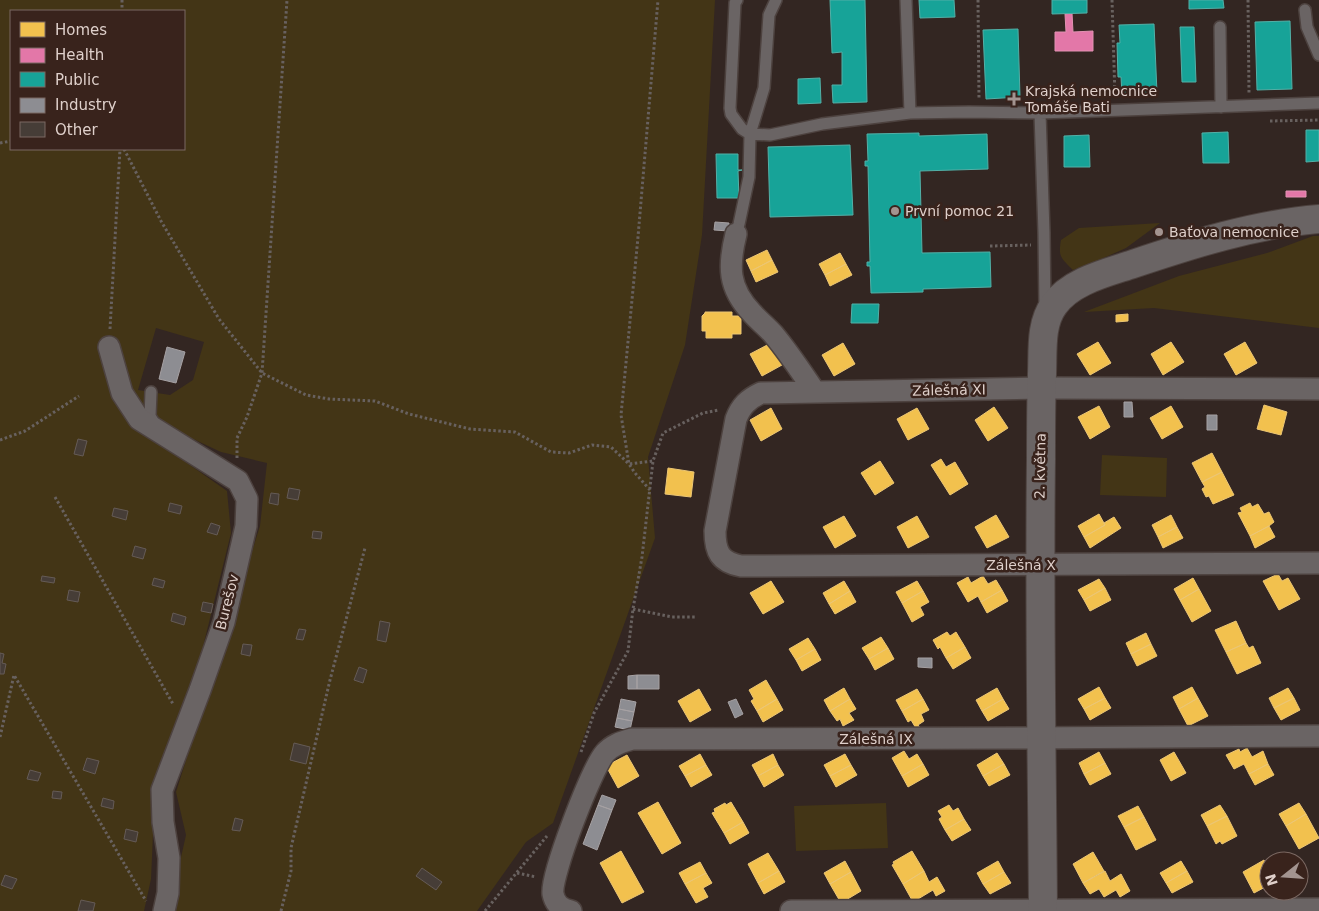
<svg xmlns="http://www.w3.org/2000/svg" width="1319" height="911" font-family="'DejaVu Sans',sans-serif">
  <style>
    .green { fill: #433516; fill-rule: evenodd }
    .homes { fill: #f2c14e; stroke: #ecc674 }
    .health { fill: #e377a8; stroke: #e292b2 }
    .public { fill: #17a398; stroke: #53b0a7 }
    .industry { fill: #8d8d92; stroke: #a6a1a3 }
    .building { fill: #463d37; stroke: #655b56 }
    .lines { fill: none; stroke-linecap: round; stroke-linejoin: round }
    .service-casing { stroke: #4d423f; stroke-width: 14 }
    .minor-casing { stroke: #4d423f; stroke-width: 24 }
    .tertiary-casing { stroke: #4d423f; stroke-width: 30 }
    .path { stroke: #68615f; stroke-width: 3; stroke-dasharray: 2.5 2.5; stroke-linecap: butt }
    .service { stroke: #6a6464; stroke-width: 11 }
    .minor { stroke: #6a6464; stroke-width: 21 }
    .tertiary { stroke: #6a6464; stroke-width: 28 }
    .poi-dot { fill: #a39490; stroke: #39231c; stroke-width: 2 }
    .labels { text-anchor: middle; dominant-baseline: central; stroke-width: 5; stroke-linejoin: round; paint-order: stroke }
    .poi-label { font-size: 14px; fill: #dfd0cb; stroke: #39231c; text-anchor: start }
    .street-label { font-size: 14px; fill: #dfd0cb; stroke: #39231c }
  </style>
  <rect width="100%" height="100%" fill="#332622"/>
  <path class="green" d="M0,0H715L702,235L685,345L648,457L655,538L553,823L526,842L477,911H169L186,835L176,792L260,526L267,463L221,452L176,431L150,437L227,491L231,533L200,659L155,789L151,879L144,911H0ZM11,11H184V149H11ZM156,328L204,342L193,380L170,395L138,390Z
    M1160,223L1126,248L1090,264L1073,270C1061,258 1058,257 1061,240L1079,228Z
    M1313,236H1319V328L1154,308L1084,312L1179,276L1267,253Z
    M1102,455L1167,458L1166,497L1100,495Z
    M886,803L888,848L796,851L794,806Z"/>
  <path class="homes" d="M767,250L772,260L751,271L746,260Z
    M840,253L846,264L825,275L819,264Z
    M772,260L778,272L756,282L751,271Z
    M846,264L852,275L830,286L825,275Z
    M705,312H732V316H741V334H732V338H706V331H702V316L705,313Z
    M1128,314V321L1116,322V315Z
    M1098,342L1111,363L1090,375L1077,354Z
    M1171,342L1184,362L1163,375L1151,354Z
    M1245,342L1257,363L1236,375L1224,354Z
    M771,343L782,365L762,376L750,354Z
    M843,343L855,364L834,376L822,355Z
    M1264,405L1287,412L1281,435L1257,429Z
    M1099,406L1110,427L1090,439L1078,417Z
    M1171,406L1183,427L1162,439L1150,418Z
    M994,407L1008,428L988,441L975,420Z
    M771,408L782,429L761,441L750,420Z
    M917,408L929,429L908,440L897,419Z
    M1212,453L1222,472L1202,482L1192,463Z
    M941,459L946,467L955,462L968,484L950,495L931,465Z
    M880,461L894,483L875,495L861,473Z
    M668,468L694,472L691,497L665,494Z
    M1222,472L1234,495L1213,504L1209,496L1206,497L1202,489L1205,487L1202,482Z
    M1250,503L1252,507L1258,504L1264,514L1269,512L1274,522L1269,526L1250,536L1238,513L1242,512L1240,508Z
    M1099,514L1105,525L1084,537L1078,526Z
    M996,515L1009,537L987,548L975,527Z
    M1171,515L1177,527L1158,537L1152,525Z
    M844,516L856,536L835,548L823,527Z
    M917,516L929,537L908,548L897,527Z
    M1114,517L1121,528L1090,548L1084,537L1105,525L1104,523Z
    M1269,526L1275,537L1255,548L1250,536Z
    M1177,527L1183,538L1163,548L1158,537Z
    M1278,574L1282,581L1288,578L1300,599L1279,610L1263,581Z
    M983,576L988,584L996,580L1002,590L981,602L978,596L968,602L957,583L968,577L971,583Z
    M1193,578L1199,589L1180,600L1174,589Z
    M1099,579L1105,588L1084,600L1078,590Z
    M771,581L784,602L763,614L750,593Z
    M844,581L850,591L829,604L823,593Z
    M917,581L923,591L902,603L896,592Z
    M1105,588L1111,600L1090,611L1084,600Z
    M1199,589L1211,611L1192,622L1180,600Z
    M1002,590L1008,601L987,613L981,602Z
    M850,591L856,602L835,614L829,604Z
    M923,591L929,602L920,607L924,615L912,622L902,603Z
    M1236,621L1246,643L1226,652L1215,630Z
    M947,632L950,636L956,632L965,647L946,658L940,647L938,649L933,640Z
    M1146,633L1151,644L1131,654L1126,643Z
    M881,637L888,648L869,659L862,648Z
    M808,638L815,649L796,660L789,649Z
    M1246,643L1249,648L1253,646L1261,663L1237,674L1226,652Z
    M1151,644L1157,656L1137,666L1131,654Z
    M965,647L971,658L953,669L946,658Z
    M888,648L894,659L875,670L869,659Z
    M815,649L821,660L802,671L796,660Z
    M766,680L777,699L757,711L751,701L754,699L749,690Z
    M1099,687L1105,698L1084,709L1078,699Z
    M1192,687L1198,698L1179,709L1173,697Z
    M844,688L850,699L830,711L824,700Z
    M997,688L1003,699L982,711L976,700Z
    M1288,688L1294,698L1274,708L1269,698Z
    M699,689L711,710L690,722L678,701Z
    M917,689L923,699L902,711L896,700Z
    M1105,698L1111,708L1090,720L1084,709Z
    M1198,698L1208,716L1188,726L1179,709Z
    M1294,698L1300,710L1281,720L1274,708Z
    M777,699L783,710L763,722L757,711Z
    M850,699L856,709L849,713L854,720L843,726L840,719L837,721L830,711Z
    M923,699L929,710L921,714L924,721L918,725L920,728L917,730L911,720L908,722L902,711Z
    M1003,699L1009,709L988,721L982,711Z
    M1247,748L1252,757L1263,751L1268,764L1249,774L1244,764L1234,769L1226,755L1239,749L1240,752Z
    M904,751L909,759L917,754L923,764L902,776L892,758Z
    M1099,752L1105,763L1084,774L1079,763Z
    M1174,752L1186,773L1171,781L1160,760Z
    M997,753L1004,764L983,776L977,765Z
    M700,754L706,765L685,776L679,766Z
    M773,754L778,765L758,776L752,765Z
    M845,754L851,765L830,776L824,765Z
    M627,755L639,776L618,788L606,766Z
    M1105,763L1111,774L1090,785L1084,774Z
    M923,764L929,775L908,787L902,776Z
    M1004,764L1010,775L989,786L983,776Z
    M1268,764L1274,775L1255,785L1249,774Z
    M706,765L712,775L691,787L685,776Z
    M778,765L784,775L764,787L758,776Z
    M851,765L857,775L836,787L830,776Z
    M658,802L681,843L662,854L638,813Z
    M731,802L743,822L724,833L712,813L715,812L714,809L725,803L726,805Z
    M1299,803L1306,814L1286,826L1279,814Z
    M949,805L953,811L958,808L964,819L945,830L939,819L942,817L938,811Z
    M1220,805L1227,816L1207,826L1201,815Z
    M1138,806L1144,817L1124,827L1118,816Z
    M1306,814L1319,838L1299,849L1286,826Z
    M1227,816L1237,836L1222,844L1220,841L1216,844L1207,826Z
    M1144,817L1156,840L1136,850L1124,827Z
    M964,819L971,830L952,841L945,830Z
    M743,822L749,833L730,844L724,833Z
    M621,851L644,892L622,903L600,863Z
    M912,851L924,871L903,884L892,865L894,864L893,862Z
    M1093,852L1104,871L1083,883L1073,864Z
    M768,853L779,871L758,883L748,864Z
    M1264,860L1269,871V885L1254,893L1243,872Z
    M845,861L851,872L830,884L824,873Z
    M998,861L1004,872L983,884L977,873Z
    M1181,861L1187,871L1166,883L1160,873Z
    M700,862L706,873L685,884L679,873Z
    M779,871L785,882L764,894L758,883Z
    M924,871L929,882L937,877L945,891L936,896L933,890L913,902L903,884Z
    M1105,871L1110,881L1121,874L1130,891L1120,897L1116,890L1104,897L1099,889L1090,894L1083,883Z
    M1187,871L1193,882L1172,893L1166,883Z
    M851,872L861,891L841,903L830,884Z
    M1004,872L1011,883L990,894L983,884Z
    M706,873L712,883L703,888L708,897L696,903L685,884Z"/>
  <path class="health" d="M1072,13L1073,32L1093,31V51H1055V32H1066L1065,14Z
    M1286,191H1306V197H1286Z"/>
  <path class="public" d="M830,0H865L867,102L833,103L832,85H842V52L832,53Z
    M919,0H954L955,17L920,18Z
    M1052,0H1087V13L1052,14Z
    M1189,0H1223L1224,8L1189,9Z
    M1290,21L1292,89L1257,90L1255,22Z
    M1154,24L1157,93L1122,94L1121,77H1118L1117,43H1120L1119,25Z
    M1180,27H1194L1196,82H1182Z
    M1018,29L1020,97L986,99L983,30Z
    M820,78L821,103L798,104V79Z
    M1306,130H1319V161L1306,162Z
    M1228,132L1229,163H1203L1202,133Z
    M919,133V136L987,134L988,169L920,171L922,253L990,252L991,287L923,289V292L871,293L870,266H867V262H870L868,166H865V161H868L867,134Z
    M1089,135L1090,167H1064V136Z
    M850,145L853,215L770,217L768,147Z
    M716,154H738V170H742L738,171L739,198H717Z
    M852,304H879L878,323H851Z"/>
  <path class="industry" d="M715,222L729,223V231L714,230Z
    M167,347L185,352L176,383L159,379Z
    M1124,402H1132L1133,417H1124Z
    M1207,415H1217V430H1207Z
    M918,658H932V668L918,667Z
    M637,675H659V689H637Z
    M637,675V689H628V676Z
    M621,699L636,702L634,712L619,709Z
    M736,699L743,714L735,718L728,702Z
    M619,709L634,712L632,721L617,718Z
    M617,718L632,721L630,730L615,727Z
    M602,795L616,800L612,810L598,805Z
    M598,805L612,810L597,850L583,844Z"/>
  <path class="building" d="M78,439L87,441L83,456L74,454Z
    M289,488L300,490L298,500L287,498Z
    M271,493L279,494L278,505L269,503Z
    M170,503L182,506L180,514L168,511Z
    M114,508L128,511L126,520L112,516Z
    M211,523L220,526L217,535L207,532Z
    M313,531L322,532L321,539L312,538Z
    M135,546L146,549L143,559L132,556Z
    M42,576L55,578L54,583L41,581Z
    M154,578L165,581L163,588L152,585Z
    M69,590L80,592L78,602L67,600Z
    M203,602L213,604L211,613L201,611Z
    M173,613L186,617L184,625L171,621Z
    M380,621L390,623L386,642L377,640Z
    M299,629L306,630L303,640L296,639Z
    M243,644L252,645L250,656L241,654Z
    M0,653L4,654L2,663L6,664L4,674H0Z
    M359,667L367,670L363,683L354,680Z
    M294,743L310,747L306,764L290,760Z
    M87,758L99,761L95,774L83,770Z
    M30,770L41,773L38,781L27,779Z
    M53,791L62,792L61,799L52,798Z
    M103,798L114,801L113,809L101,806Z
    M235,818L243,820L240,831L232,830Z
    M126,829L138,832L136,842L124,839Z
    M422,868L442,882L436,890L416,876Z
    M5,875L17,879L12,889L1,885Z
    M81,900L95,903L93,911H78Z"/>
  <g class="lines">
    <g class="service-casing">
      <path id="service" d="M737,0L735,3L730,108L731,114L742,129L750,134L770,135L822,124L910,113L969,112L1040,113L1319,103
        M906,0L910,113
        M1305,10L1307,27L1319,55
        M1220,27L1221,107
        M1040,113L1044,233L1045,309
        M736,234L739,224L749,177L750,134L764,88L769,15L776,0
        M151,392L150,416L156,426"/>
    </g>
    <g class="minor-casing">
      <path id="minor" d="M736,234C728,266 728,288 752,313C759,321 767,327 774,335C789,353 802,373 815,392
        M109,347L122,393L139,419L238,481L247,499L246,526L224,622L200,690L162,790L163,822L169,858L168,893L164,911
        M1319,389L1041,388L761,393C748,399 741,406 736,419L715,531C715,552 720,562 741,566L1319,563
        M571,911C561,909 555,904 553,894C550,876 592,768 605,753C612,745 621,742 632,739L1030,738L1319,736
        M791,911L1319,909"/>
    </g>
    <g class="tertiary-casing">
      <path id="tertiary" d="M1043,911C1042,760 1039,610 1041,459C1041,431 1041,402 1042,374C1043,351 1040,324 1054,305C1071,281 1106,273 1133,264C1193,244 1255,224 1319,219"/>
    </g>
    <path class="path" d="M122,0V11
      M978,0L979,99
      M1112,0L1115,97
      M1248,0L1249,93
      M1270,121L1319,120
      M0,143L11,141
      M124,149L161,221L219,319L262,373L306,395L329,399L375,401L409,414L470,429L515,432L551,452L569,453L592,445L611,447L629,464L653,461
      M990,246L1031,245
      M110,329L120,149
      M0,440L25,431L79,396
      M237,458V438L247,417L262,373L287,0
      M650,490L635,473L629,464L621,415L638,237L658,0
      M55,497L173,704
      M633,609L672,617H695
      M0,737L14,675L146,901
      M581,752L594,713L628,651L633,609L642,557L653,461L663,433L703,413L719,410
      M517,873L536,877
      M281,911L291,871V848L330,680L365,548
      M485,911L547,836"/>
    <use href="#service" class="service"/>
    <use href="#minor" class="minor"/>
    <use href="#tertiary" class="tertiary"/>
  </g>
  <g class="poi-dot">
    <path d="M1011.5 91.5h5v5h5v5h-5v5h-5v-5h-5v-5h5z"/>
    <circle cx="895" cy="211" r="5"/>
    <circle cx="1159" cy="232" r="5"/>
  </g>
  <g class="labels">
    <g class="poi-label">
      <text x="1025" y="91">Krajská nemocnice<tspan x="1025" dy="16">Tomáše Bati</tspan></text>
      <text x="905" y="211">První pomoc 21</text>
      <text x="1169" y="232">Baťova nemocnice</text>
    </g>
    <g class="street-label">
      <text transform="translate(949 390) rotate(-1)">Zálešná XI</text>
      <text transform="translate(1040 466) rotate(-89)">2. května</text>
      <text x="1021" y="565">Zálešná X</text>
      <text transform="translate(227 602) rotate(-76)">Burešov</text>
      <text x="876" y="739">Zálešná IX</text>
    </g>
  </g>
  <rect x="10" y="10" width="175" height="140" fill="#39231c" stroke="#7b6862"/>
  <rect x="20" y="22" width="25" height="15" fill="#f2c14e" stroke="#7b6862"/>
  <text x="55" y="35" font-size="15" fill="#dfd0cb">Homes</text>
  <rect x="20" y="48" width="25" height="15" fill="#e377a8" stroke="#7b6862"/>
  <text x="55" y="60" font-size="15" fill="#dfd0cb">Health</text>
  <rect x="20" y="72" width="25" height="15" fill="#17a398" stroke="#7b6862"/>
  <text x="55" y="85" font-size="15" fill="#dfd0cb">Public</text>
  <rect x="20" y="98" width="25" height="15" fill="#8d8d92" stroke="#7b6862"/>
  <text x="55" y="110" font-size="15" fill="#dfd0cb">Industry</text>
  <rect x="20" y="122" width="25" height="15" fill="#463d37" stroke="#7b6862"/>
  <text x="55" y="135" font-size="15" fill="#dfd0cb">Other</text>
  <g transform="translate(1284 876) rotate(253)"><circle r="24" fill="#39231c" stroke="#7b6862"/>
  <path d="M0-4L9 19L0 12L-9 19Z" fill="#a39490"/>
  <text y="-8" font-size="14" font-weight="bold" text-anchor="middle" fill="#dfd0cb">N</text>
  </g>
</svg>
